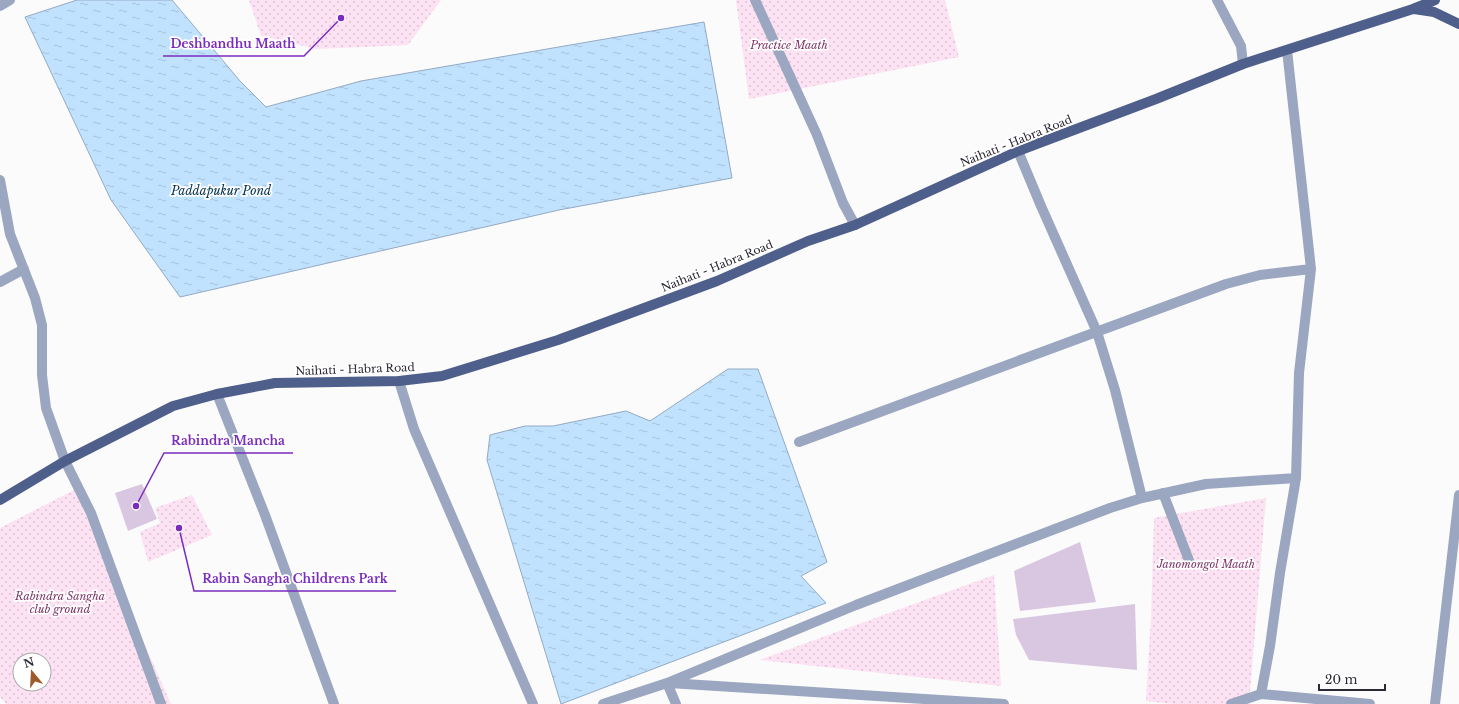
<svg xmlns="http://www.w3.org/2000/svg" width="1459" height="704" font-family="'Libre Baskerville',serif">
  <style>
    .park { fill: url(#park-dots); fill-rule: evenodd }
    .water { fill: url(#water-ripples); stroke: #93aac2 }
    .building { fill: #d9c6e1 }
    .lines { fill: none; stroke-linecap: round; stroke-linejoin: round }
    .minor { stroke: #9ba6c0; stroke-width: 10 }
    .major { stroke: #4e5f8b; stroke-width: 10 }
    .labels { text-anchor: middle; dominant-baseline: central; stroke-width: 3.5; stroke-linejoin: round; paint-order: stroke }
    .park-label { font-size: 11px; font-style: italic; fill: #7c3466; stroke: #fff }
    .street-label { font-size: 11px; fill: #2b2934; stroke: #fff }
    .water-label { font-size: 12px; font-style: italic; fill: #03314f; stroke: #fff }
    .leader { fill: none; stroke: #7b2cbf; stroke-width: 1.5 }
    .callout-dot { fill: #7b2cbf; stroke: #fff; stroke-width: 1.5 }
    .callout-label { font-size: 12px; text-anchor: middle; font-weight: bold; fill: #7b2cbf; stroke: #fff; stroke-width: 3.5; stroke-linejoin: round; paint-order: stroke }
  </style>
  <defs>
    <pattern id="park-dots" width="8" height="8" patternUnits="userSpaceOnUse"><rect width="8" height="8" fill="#fce2f2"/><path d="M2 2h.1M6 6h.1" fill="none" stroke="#d8c2d0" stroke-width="1.8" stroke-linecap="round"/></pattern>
    <pattern id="water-ripples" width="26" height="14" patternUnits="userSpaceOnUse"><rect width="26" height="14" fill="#c0e2ff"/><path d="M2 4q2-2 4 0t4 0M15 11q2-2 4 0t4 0" fill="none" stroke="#a5c2db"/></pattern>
  </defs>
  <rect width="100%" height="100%" fill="#fbfbfb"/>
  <path class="park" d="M249,0H441L408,45L316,49L261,36Z
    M736,0H945L959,57L749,99Z
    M76,489L171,704H6L0,697V528ZM20,660H44V684H20Z
    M192,495L212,535L148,562L140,532L160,523L155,508Z
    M1266,498L1249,704H1174L1146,701L1151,618L1154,518Z
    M994,575L1001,686L759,660Z"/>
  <path class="water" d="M77,0H172L240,81L266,107L361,81L704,22L732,178L559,210L180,297L111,200L25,17Z
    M728,369H758L827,562L801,576L826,603L561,704L487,460L490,435L525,426H553L626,411L650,421Z"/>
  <path class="building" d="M142,484L157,519L128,531L115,493Z
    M1080,542L1096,602L1020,611L1014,571Z
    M1135,604L1137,670L1029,660L1016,635L1013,619Z"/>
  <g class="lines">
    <path class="minor" d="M755,0L817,135L843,203L855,225
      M1217,0L1241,46L1243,64
      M0,6L10,0
      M1018,151L1041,206L1097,332L1115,390L1142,498
      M0,180L10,234L35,298L42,325V375L46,408L65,461L91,513L161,704
      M0,282L24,269
      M399,381L414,429L533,704
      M217,394L265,515L334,704
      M799,442L1226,284L1260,275L1311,269
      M1163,493L1190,563
      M667,683L856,605L1110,508L1142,498L1206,484L1296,478
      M669,683L1004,704
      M1261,694L1270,646L1280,573L1296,478L1299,373L1311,269L1287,50
      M603,704L667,683L676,704
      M1231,704L1261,694L1370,704
      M1435,704L1459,495"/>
    <path class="major" d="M1414,9L1434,12L1459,24
      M0,500L65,461L173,406L217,394L275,383L399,381L442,376L558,340L717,281L808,241L855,225L1018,151L1156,99L1243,64L1413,9L1435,0"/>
  </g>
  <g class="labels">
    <g class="park-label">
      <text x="789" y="45">Practice Maath</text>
      <text x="1206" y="564">Janomongol Maath</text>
      <text x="60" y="596">Rabindra Sangha<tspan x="60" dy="13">club ground</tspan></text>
    </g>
    <g class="street-label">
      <text transform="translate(1016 141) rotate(-22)">Naihati - Habra Road</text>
      <text transform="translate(717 266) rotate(-22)">Naihati - Habra Road</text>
      <text transform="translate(355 369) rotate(-2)">Naihati - Habra Road</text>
    </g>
    <g class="water-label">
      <text x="221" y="190">Paddapukur Pond</text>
    </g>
  </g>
  <path class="leader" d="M341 18L304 56H163M136 506L164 453H293M179 528L194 591H396"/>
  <g class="callout-dot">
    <circle cx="341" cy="18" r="4"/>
    <circle cx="136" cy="506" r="4"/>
    <circle cx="179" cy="528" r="4"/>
  </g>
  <g class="callout-label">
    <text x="233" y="48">Deshbandhu Maath</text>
    <text x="228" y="445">Rabindra Mancha</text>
    <text x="295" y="583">Rabin Sangha Childrens Park</text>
  </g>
  <g transform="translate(32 672) rotate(342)"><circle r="19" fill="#ffffff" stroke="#aaa9ae"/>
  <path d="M0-3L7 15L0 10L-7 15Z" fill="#9e5a2a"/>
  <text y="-6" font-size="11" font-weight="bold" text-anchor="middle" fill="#2b2934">N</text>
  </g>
  <path d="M1319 684v6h66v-6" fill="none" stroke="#2b2934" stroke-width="2"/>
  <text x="1325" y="684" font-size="12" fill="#2b2934" stroke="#ffffff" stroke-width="3" paint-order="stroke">20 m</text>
</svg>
